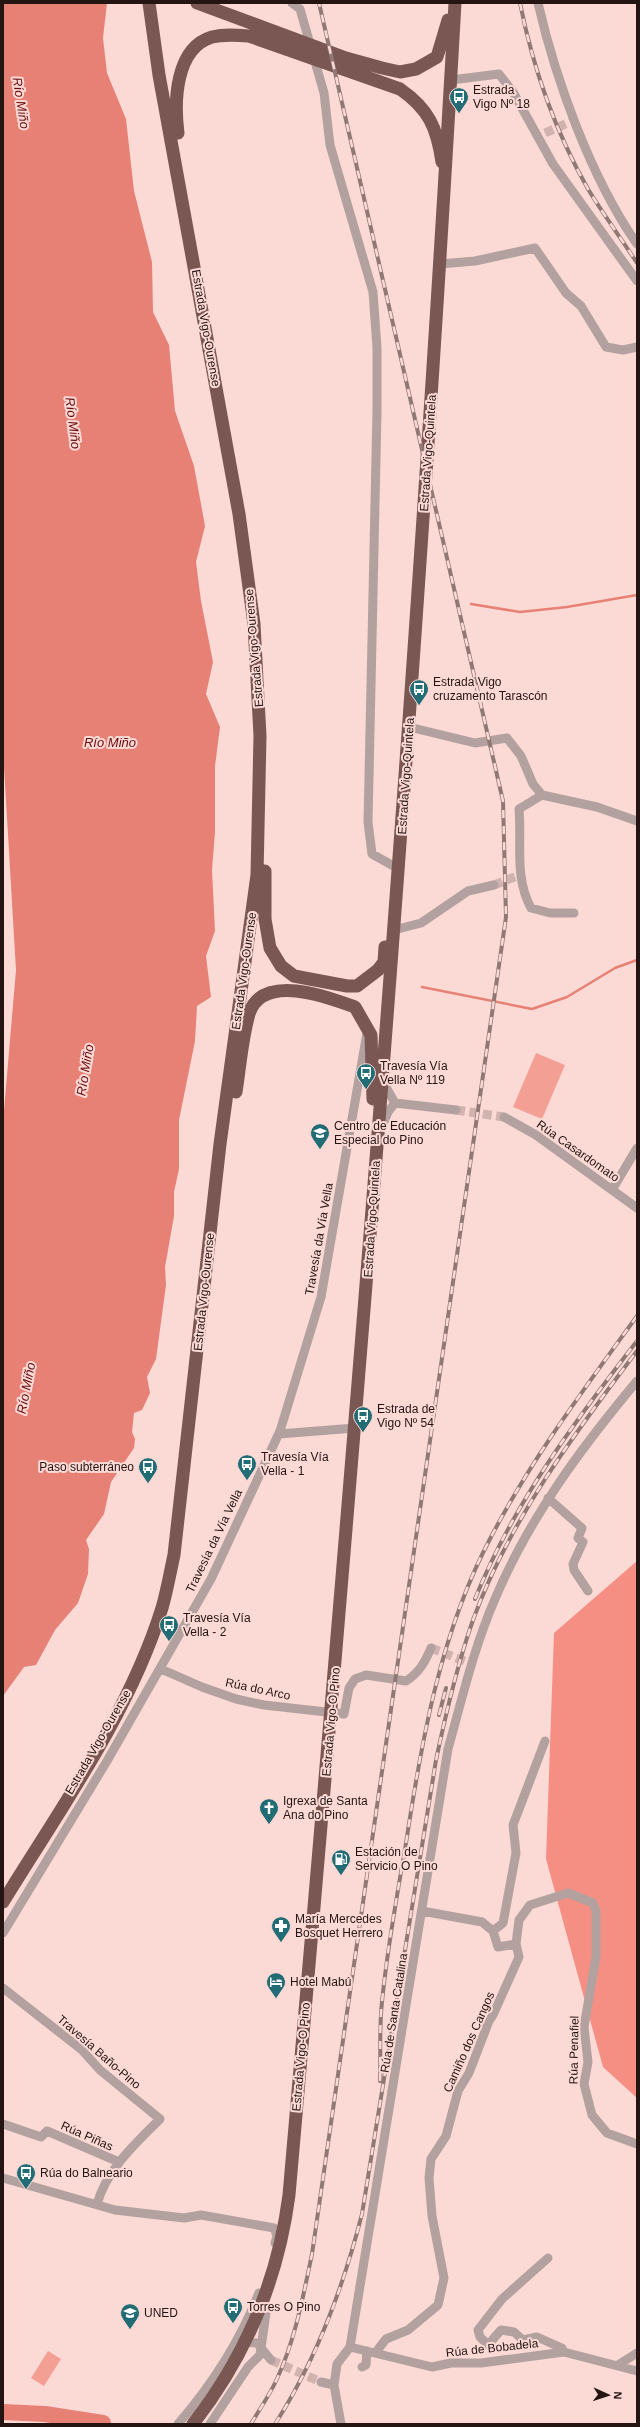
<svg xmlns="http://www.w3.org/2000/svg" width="640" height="2427" font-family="Helvetica,sans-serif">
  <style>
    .green { fill: #f49f94 }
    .forest { fill: #f68f83 }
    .water { fill: #e78176 }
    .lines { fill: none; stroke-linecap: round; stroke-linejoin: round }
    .stream { stroke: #e78176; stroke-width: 2.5 }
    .river { stroke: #e78176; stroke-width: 16 }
    .minor-tunnel { stroke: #d0b2ae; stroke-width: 9; stroke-dasharray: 9 4.5; stroke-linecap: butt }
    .minor { stroke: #b3a19f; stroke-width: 9 }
    .highway { stroke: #7b5753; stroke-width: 13 }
    .rail-casing { stroke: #907875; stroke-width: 4 }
    .rail { stroke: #fbd9d5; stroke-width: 2.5; stroke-dasharray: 8; stroke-linecap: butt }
    .labels { text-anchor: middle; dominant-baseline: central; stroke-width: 4; stroke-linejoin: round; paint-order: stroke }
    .poi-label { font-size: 12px; fill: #241513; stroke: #fbd9d5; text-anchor: start }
    .street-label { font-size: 12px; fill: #241513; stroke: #fbd9d5 }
    .water-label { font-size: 13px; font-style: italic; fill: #680b0c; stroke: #fbd9d5 }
  </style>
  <rect width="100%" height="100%" fill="#fbd9d5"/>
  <path class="green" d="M536,1053L565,1065L542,1119L513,1107Z
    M48,2351L61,2359L44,2386L31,2378Z"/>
  <path class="forest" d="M637,1561V2098L603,2067L546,1859L554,1633Z"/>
  <path class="water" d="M3,3H107L103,38L107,73L126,119L134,191L152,262L153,312L169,345L175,411L194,466L205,526L196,562L201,601L213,662L206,694L220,727L215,766V832L212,870L215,931L206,956L211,997L197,1006L195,1041L179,1120V1169L174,1192V1216L165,1267L166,1285L156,1359L147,1377L150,1393L142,1410L134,1413L132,1432L135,1439L134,1448L111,1482L104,1514L86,1540L89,1549L88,1574L78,1603L55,1630L36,1665L24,1667L3,1696V1122L16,970L3,750Z"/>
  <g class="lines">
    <path class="stream" d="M471,604L520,612L567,607L637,595
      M422,987L532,1009L567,997L615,968L637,960"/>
    <path class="river" d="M3,2412L45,2414L103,2423"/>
    <path class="minor-tunnel" d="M545,133L570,122
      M494,885L520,875
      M456,1110L504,1117
      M431,1648L472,1664
      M271,2360L321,2382"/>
    <path class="minor" d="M292,3L300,9L324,93L330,145L373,292L377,348V412L368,822L372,854L399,869
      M538,3C556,81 591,178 637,244
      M451,80L499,74L513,92L553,164L637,281
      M440,264L475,261L535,248L566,293L581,306L606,347L623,350L637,347
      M409,727L475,743L507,738L521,756L533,784L542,795L597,807L637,821
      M542,795L519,809C522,842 514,877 531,908L550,913H574
      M394,930L421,923L468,891L494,885
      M383,1082L395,1103
      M395,1103L456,1110
      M504,1117L536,1135L637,1208
      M381,1129L388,1112L395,1103
      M612,1190L637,1148
      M279,1434L355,1428
      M548,1498L582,1528L578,1538L583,1542L573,1564L574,1570L588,1591
      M161,1669L202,1687L236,1699L264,1705L344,1714L349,1688L355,1679L366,1675L406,1681C419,1673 425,1662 431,1648
      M422,1911L482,1922L493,1931L498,1947L516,1944
      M493,1931L503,1923L516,1853L513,1825L545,1741
      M3,1933L107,1761L211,1579L280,1431L321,1297L367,1033
      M3,1988L82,2050L100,2070L160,2119C135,2144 107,2169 97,2204
      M3,2124L41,2137L47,2131L119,2162
      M3,2178L115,2210L184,2218L201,2215L274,2228L277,2236L275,2243
      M548,2258L502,2299L478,2330L480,2337L488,2345L501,2330L514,2332L523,2340L537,2337L562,2348L564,2352
      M241,2342L257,2343L271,2360
      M350,2347L432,2367L451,2363H481L564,2352L637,2371
      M376,2352L386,2339L408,2330L438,2305L444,2278L432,2216L429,2178L431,2159L446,2136L458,2091L469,2073L489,2021L493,2015L519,1957L516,1944L519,1920L530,1905L568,1893L593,1903L596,1911V1957L584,2027L588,2062L584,2084L592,2115L607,2133L637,2144
      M618,2365L637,2353
      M362,2367L366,2365L367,2351
      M321,2382L334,2385
      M178,2424C212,2385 240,2341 259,2293
      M210,2424L248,2367L260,2355L266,2313
      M341,2424L334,2385L337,2364L350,2347L448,1749C462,1699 474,1647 495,1599C529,1518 581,1448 637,1381"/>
    <path class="highway" d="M197,3L346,58L382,68L400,72L416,69L437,57L448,20
      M178,133C174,102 175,48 212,37C224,34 236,35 249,36L400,89C429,109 437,128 442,162
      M265,871V919L270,948L281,966L294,976L347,986H357L378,970L384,962L385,947
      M236,1092C240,1067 242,1038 249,1014C262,972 328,997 355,1007L371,1035L373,1099
      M3,1902C60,1809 129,1714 162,1608C167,1591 170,1573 174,1555L220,1144L257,875L260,736L254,624L239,514L159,75L149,3
      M193,2424C246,2356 278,2280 289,2195C353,1465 414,735 455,3"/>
    <g class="rail-casing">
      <path id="rail" d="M520,3C533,68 555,131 588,189C603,214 621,238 637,263
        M475,1599C513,1504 575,1421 637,1341
        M439,1715L446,1688
        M380,2081C381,2055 379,2028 382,2002C387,1949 397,1896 406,1843C422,1738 441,1631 491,1537C532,1458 585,1388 637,1316
        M251,2424C259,2410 269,2396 276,2381C295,2341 303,2297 312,2254L506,917L503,801L319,3
        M275,2424C317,2359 343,2288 362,2214L436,1760C446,1713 457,1665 473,1620C509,1521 574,1434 637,1351"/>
    </g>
    <use href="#rail" class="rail"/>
  </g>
  <defs>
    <g id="bus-pin" transform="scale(1)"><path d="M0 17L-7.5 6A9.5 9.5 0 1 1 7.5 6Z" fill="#226c76" stroke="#fbd9d5"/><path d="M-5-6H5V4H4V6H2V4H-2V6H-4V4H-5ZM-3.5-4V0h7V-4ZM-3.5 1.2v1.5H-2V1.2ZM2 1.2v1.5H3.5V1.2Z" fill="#fff"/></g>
    <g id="school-pin" transform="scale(1)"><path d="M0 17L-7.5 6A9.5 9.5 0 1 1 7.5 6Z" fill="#226c76" stroke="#fbd9d5"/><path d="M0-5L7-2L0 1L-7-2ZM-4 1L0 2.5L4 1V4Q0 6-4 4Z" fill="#fff"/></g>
    <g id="church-pin" transform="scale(1)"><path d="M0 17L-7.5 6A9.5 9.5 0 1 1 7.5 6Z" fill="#226c76" stroke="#fbd9d5"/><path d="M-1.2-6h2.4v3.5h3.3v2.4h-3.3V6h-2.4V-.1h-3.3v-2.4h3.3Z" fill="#fff"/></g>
    <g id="fuel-pin" transform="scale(1)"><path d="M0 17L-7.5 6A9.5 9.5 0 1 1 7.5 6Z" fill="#226c76" stroke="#fbd9d5"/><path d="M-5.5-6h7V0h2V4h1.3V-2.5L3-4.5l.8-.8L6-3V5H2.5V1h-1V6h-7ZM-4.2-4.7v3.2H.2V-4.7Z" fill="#fff"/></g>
    <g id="pharmacy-pin" transform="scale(1)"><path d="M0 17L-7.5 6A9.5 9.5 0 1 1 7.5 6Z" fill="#226c76" stroke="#fbd9d5"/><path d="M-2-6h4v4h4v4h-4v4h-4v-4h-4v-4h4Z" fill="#fff"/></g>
    <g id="hotel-pin" transform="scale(1)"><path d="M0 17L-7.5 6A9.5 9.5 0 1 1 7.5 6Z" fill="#226c76" stroke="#fbd9d5"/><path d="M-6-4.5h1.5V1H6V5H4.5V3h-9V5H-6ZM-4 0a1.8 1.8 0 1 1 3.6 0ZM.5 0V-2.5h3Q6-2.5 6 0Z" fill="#fff"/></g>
  </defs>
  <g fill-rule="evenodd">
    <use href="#bus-pin" x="459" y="97"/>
    <use href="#bus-pin" x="419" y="689"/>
    <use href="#bus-pin" x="366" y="1073"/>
    <use href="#school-pin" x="320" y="1133"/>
    <use href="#bus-pin" x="363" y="1416"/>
    <use href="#bus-pin" x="247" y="1464"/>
    <use href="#bus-pin" x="148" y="1467"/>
    <use href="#bus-pin" x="169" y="1625"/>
    <use href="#church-pin" x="269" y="1808"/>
    <use href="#fuel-pin" x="341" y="1859"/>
    <use href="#pharmacy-pin" x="281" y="1926"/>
    <use href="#hotel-pin" x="276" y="1982"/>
    <use href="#bus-pin" x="26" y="2173"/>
    <use href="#bus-pin" x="233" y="2307"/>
    <use href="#school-pin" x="130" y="2313"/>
  </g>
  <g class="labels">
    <g class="poi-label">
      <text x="473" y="90">Estrada<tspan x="473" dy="14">Vigo Nº 18</tspan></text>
      <text x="433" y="682">Estrada Vigo<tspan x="433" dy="14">cruzamento Tarascón</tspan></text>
      <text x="380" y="1066">Travesía Vía<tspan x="380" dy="14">Vella Nº 119</tspan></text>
      <text x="334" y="1126">Centro de Educación<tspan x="334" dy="14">Especial do Pino</tspan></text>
      <text x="377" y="1409">Estrada de<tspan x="377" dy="14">Vigo Nº 54</tspan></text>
      <text x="261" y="1457">Travesía Vía<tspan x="261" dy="14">Vella - 1</tspan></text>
      <text x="134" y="1467" text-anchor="end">Paso subterráneo</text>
      <text x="183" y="1618">Travesía Vía<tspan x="183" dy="14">Vella - 2</tspan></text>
      <text x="283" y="1801">Igrexa de Santa<tspan x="283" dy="14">Ana do Pino</tspan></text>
      <text x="355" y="1852">Estación de<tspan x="355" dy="14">Servicio O Pino</tspan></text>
      <text x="295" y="1919">María Mercedes<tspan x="295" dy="14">Bosquet Herrero</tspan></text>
      <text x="290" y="1982">Hotel Mabú</text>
      <text x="40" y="2173">Rúa do Balneario</text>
      <text x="247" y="2307">Torres O Pino</text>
      <text x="144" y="2313">UNED</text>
    </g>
    <g class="street-label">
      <text transform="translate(206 328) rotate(80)">Estrada Vigo-Ourense</text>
      <text transform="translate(428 453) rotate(-86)">Estrada Vigo-Quintela</text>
      <text transform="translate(254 648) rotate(-95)">Estrada Vigo-Ourense</text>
      <text transform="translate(406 776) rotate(-86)">Estrada Vigo-Quintela</text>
      <text transform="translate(244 971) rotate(-82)">Estrada Vigo-Ourense</text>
      <text transform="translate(578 1151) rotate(35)">Rúa Casardomato</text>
      <text transform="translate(372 1219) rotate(-86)">Estrada Vigo-Quintela</text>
      <text transform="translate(319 1239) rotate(-80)">Travesía da Vía Vella</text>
      <text transform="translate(204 1292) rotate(-84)">Estrada Vigo-Ourense</text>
      <text transform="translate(214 1541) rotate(-64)">Travesía da Vía Vella</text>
      <text transform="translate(258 1689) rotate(12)">Rúa do Arco</text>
      <text transform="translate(331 1722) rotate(-85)">Estrada Vigo-O Pino</text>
      <text transform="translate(98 1742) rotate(-60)">Estrada Vigo-Ourense</text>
      <text transform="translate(394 2013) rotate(-81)">Rúa de Santa Catalina</text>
      <text transform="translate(469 2042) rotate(-66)">Camiño dos Cangos</text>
      <text transform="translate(574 2050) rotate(-89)">Rúa Penafiel</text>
      <text transform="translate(99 2052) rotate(41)">Travesía Baño-Pino</text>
      <text transform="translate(301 2057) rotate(-85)">Estrada Vigo-O Pino</text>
      <text transform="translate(87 2136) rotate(24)">Rúa Piñas</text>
      <text transform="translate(492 2348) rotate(-6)">Rúa de Bobadela</text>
    </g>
    <g class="water-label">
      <text transform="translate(21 103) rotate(81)">Río Miño</text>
      <text transform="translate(73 423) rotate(83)">Río Miño</text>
      <text x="110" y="742">Río Miño</text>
      <text transform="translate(85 1070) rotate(-81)">Río Miño</text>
      <text transform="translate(26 1388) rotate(-79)">Río Miño</text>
    </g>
  </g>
  <rect width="640" height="2427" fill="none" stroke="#241513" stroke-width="8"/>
  <g transform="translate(608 2395) rotate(93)" stroke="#fbd9d5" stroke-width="3" paint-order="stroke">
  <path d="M0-3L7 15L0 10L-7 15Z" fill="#241513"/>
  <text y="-6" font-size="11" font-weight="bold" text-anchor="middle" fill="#241513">N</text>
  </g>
</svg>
